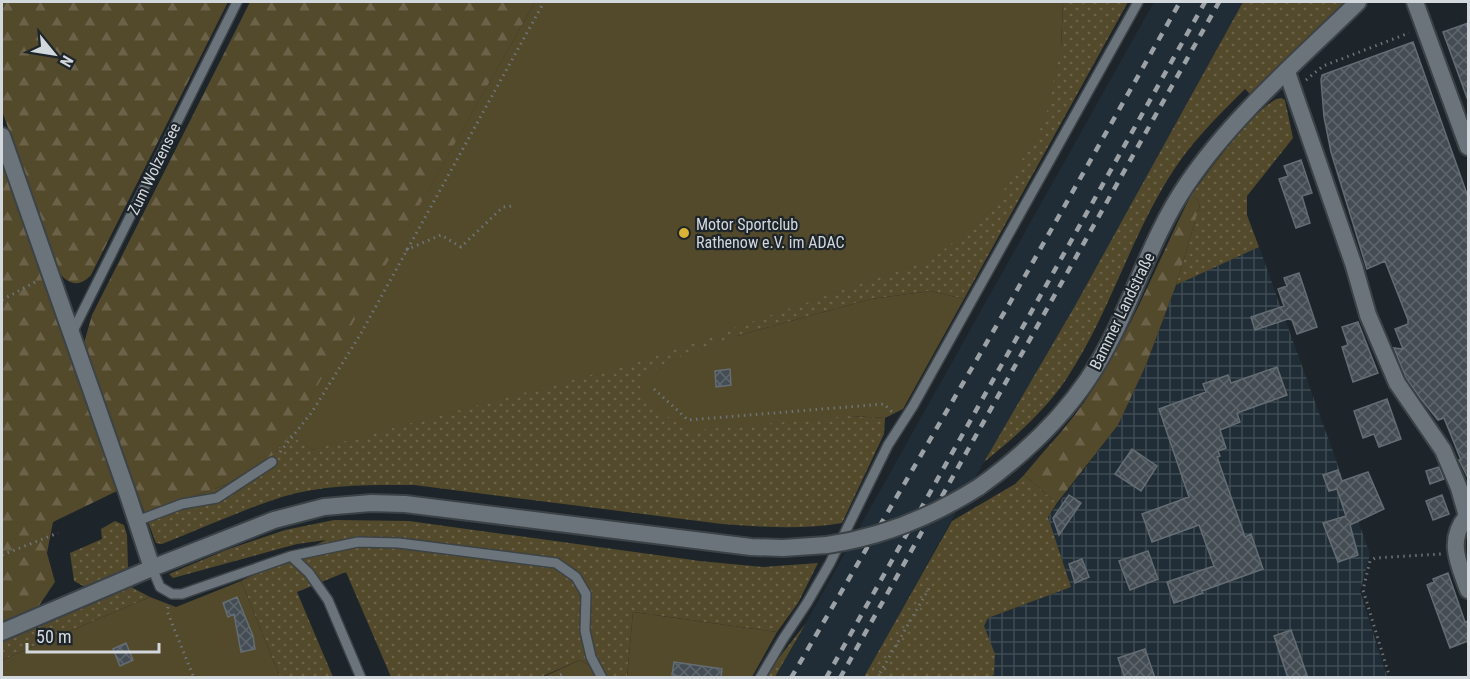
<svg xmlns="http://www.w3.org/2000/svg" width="1470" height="679" font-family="'Roboto Condensed',sans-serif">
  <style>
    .built { fill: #202d37 }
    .industrial { fill: url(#industrial-grid) }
    .grass { fill: url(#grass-dots) }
    .forest { fill: url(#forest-firs) }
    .green { fill: #53492b }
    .building { fill: url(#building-cross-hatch); stroke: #646d73; stroke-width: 1.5 }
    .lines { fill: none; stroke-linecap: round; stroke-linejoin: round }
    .service-casing { stroke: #3c4347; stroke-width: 12 }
    .minor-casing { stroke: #3c4347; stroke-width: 20 }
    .secondary-casing { stroke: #3c4347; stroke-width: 20 }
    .path { stroke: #6d7478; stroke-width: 3; stroke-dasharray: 1.5 4.5; stroke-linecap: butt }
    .service { stroke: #6c747b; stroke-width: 9 }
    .minor { stroke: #6c747b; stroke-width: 16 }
    .secondary { stroke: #6c747b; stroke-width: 16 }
    .rail { stroke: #9ba1a5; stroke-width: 4.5; stroke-dasharray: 8 8; stroke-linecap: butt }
    .secondary-bridge-casing { stroke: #3c4347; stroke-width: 20; stroke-linecap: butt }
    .secondary-bridge { stroke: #6c747b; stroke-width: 16 }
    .poi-dot { fill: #dab334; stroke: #1d252a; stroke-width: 2 }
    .labels { text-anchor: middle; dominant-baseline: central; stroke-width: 4.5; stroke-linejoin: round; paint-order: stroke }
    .street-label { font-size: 16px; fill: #d3d8dc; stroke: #1d252a }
    .poi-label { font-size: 16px; fill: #d3d8dc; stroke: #1d252a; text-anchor: start }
  </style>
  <defs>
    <pattern id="industrial-grid" width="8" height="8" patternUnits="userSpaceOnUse" patternTransform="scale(1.5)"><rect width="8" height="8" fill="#202d37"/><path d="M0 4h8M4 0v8" fill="none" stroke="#404b53"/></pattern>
    <pattern id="grass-dots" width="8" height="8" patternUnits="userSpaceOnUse" patternTransform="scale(1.5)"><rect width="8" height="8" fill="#53492b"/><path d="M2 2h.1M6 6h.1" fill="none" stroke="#6b6249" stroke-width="1.8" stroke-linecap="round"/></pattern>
    <pattern id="forest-firs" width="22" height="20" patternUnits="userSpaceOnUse" patternTransform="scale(1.5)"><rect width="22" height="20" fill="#53492b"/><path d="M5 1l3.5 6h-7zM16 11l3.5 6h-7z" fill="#6b6249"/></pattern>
    <pattern id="building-cross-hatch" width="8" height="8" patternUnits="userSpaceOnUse" patternTransform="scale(1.5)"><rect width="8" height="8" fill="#454d54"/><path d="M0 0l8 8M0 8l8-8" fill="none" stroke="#5f666c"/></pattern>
  </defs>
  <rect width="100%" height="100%" fill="#1d252a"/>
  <path class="built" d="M1154,2H1243L1076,304L984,462L864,677L775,678Z"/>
  <path class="industrial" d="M1259,247L1370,554L1360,591L1387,677H988L994,675L983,626L988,618L1071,587L1048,517L1118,425L1146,365L1176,285Z"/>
  <path class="grass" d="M1063,2H1128L964,299L930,291L871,299L737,336L851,416L885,418L884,434L842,523C803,530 762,527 722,524L414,485C370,485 324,484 282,497C241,510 201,529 162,544L156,543L145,514L225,485L269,459L290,434L313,450L1061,47Z
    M1243,2H1344L1250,94L1245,89C1217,117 1189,144 1168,179C1129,242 1108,316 1067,378C1045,411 1015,437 984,462L1076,304Z
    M1281,98L1285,100L1293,138L1247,196V215L1259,247L1176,285L1200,205L1198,200L1191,195C1207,174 1258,101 1281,98Z
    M1024,475L1057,503L1048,517L1071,587L988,618L984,626L995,654L994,675L988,678L864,677L952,521L1015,484Z
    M334,520L409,521L700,561L763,567L818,563L798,603L777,632L633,612L627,678L608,677L580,660L541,677H391L346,572L297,592L333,677H280L241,581L326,540L297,544L173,578L169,574L226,550L285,530Z
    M115,521L124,525L127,535L128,568L85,587L74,581L70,553L102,539L101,529Z
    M131,587L150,597L2,660V642Z
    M806,623L775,677H767L778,659Z"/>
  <path class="forest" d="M2,2H228L91,275C80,287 70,285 60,274L2,111Z
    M250,2H535L291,434L269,459L225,485L145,514L84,343L92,315Z
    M2,154L117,491L53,522L47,553L55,582L38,607L2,622Z
    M1191,195L1198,200L1200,205L1176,285L1146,365L1118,425L1057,503L1024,475C1046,448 1072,422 1091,392C1131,331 1158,261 1191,195Z"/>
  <path class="green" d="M535,2H1063L1061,47L1045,121L994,207L934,258L631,364L312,450L290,434Z
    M930,291L964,299L903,409L885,418L851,416L687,431L646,400L637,379L674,359L737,336L871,299Z
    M241,581L280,677L2,678V660L150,597L176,607Z
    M633,612L777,632L752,677L627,678Z
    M580,660L608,677L541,678Z"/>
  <path class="building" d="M1468,23V97L1467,98L1443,32Z
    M1413,42L1468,197V478L1459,460H1461L1444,418L1438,420L1421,399L1406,378L1394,348L1403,349L1395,329L1408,324V320L1385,261L1367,269L1331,152L1324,117L1321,80L1322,75Z
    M1301,160L1312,193L1302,196L1310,223L1296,228L1279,179L1288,176L1284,166Z
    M1299,273L1317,327L1297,334L1292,320L1288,319L1255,330L1251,317L1284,306L1278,289L1287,286L1284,278Z
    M1358,322L1378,373L1353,382L1342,347L1348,345L1342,327Z
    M1277,367L1287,395L1237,413L1240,422L1220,430L1226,448L1218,451L1220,456L1217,457L1245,537L1251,534L1263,569L1202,591L1203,593L1174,603L1167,582L1214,566L1199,525L1152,542L1142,514L1189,497L1159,409L1206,392L1203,384L1228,375L1231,383Z
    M730,369L731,385L716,387L715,371Z
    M1387,399L1401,439L1379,447L1374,434L1363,438L1354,411Z
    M1132,449L1157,466L1141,491L1115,474Z
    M1439,467L1444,479L1430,484L1426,471Z
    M1338,470L1342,481L1368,472L1384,509L1350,525L1358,555L1338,562L1323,523L1346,516L1337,489L1329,491L1323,475Z
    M1069,495L1081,503L1059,535L1053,518Z
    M1442,495L1449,514L1433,520L1426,501Z
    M1148,551L1158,579L1130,590L1119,561Z
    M1082,559L1089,577L1075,583L1069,564Z
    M1448,573L1465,622L1468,621V641L1450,648L1427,585L1434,582L1433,579Z
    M237,597L253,636L255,649L241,652L234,614L228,617L223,603Z
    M1291,630L1308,678H1288L1274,636Z
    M126,643L133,660L120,666L113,649Z
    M1145,649L1155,678H1125L1118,658Z
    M674,662L722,669L721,678H689L672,675Z"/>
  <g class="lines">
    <g class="service-casing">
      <path id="service" d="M71,335L237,2
        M137,521L182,504L217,498L272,462
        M291,556L309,573L328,600L361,678
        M152,568L160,587L172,594H182L199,588L291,556L358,542L399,543L556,563L576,577L586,594L585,631L591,657L602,678
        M760,678L783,639L807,603L830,563L888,445L913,406L1138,2"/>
    </g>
    <g class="minor-casing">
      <path id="minor" d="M1415,2L1468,147
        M1287,72L1354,266L1368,315L1397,383L1443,450L1459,488L1467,516C1446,541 1459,564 1468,590
        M2,136L127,492L152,568"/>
    </g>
    <g class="secondary-casing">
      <path id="secondary" d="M979,487C1022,456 1059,422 1088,379C1129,318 1146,244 1187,184C1232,117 1300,59 1358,2
        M2,632L152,568L274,520L324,507L371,503L405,504L751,547L783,548L827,545"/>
    </g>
    <path class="path" d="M1306,80L1323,66L1409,33
      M406,250L441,235L461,247L503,207L513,206
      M2,300L37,281
      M654,389L688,420L884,404L894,414
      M280,452L312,412L360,335L544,2
      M2,555L58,533
      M168,607L167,611L194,678
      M555,678L564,673
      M877,678L930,587
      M1390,678L1363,590L1370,561L1375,558L1441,554"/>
    <use href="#service" class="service"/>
    <use href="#minor" class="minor"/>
    <use href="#secondary" class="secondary"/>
    <path class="rail" d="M791,678L1008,306L1180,2
      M826,678L1205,2
      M840,678L1219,2"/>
    <g class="secondary-bridge-casing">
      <path id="secondary-bridge" d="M827,545C882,537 933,516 979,487"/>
    </g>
    <use href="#secondary-bridge" class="secondary-bridge"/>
  </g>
  <circle class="poi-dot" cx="684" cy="233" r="6"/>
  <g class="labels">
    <g class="street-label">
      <text transform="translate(154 169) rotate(-64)">Zum Wolzensee</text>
      <text transform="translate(1122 311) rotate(-64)">Bammer Landstraße</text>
    </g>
    <g class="poi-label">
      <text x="696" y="224">Motor Sportclub<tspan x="696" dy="18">Rathenow e.V. im ADAC</tspan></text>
    </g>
  </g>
  <rect width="1470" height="679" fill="none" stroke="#d3d8dc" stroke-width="6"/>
  <g transform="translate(54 54) rotate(120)" stroke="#1d252a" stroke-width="4.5" paint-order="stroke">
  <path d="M0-4.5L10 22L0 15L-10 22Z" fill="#d3d8dc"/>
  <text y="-9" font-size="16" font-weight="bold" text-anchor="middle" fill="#d3d8dc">N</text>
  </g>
  <path d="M27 643v9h132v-9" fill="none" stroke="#d3d8dc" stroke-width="3"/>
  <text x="36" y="643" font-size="18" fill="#d3d8dc" stroke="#1d252a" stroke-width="4.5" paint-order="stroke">50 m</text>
</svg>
